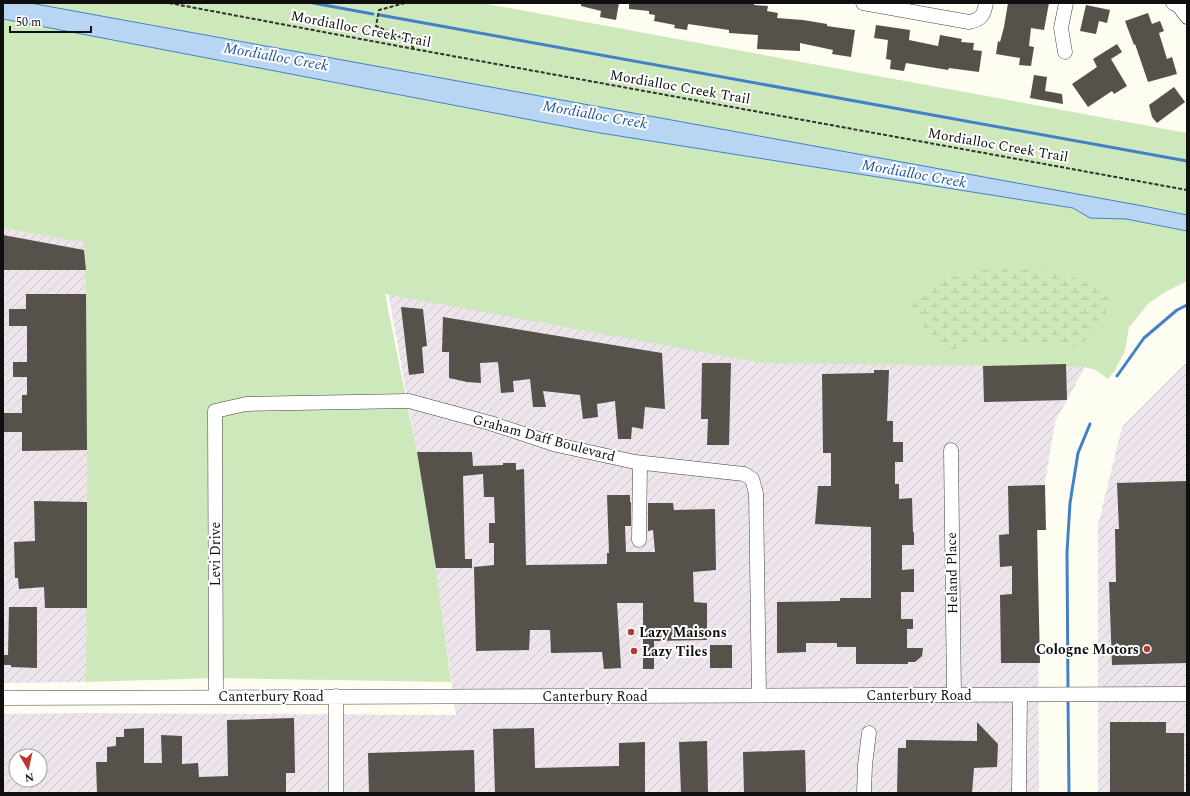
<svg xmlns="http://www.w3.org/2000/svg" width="1190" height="796" font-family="Spectral,serif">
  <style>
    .industrial { fill: url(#industrial-furrows); fill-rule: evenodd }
    .grass { fill: #cde8bb }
    .wetland { fill: url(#wetland-marsh) }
    .water { fill: #b8d5f4; stroke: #4281c7 }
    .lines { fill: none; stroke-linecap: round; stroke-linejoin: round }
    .stream { stroke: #4281c7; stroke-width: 3 }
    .building { fill: #57514b }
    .minor-casing { stroke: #424242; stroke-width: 15 }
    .path { stroke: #313131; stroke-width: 2; stroke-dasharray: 4 2; stroke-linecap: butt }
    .minor { stroke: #fff; stroke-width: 14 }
    .poi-dot { fill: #b9382c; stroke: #fff; stroke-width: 1.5 }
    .labels { text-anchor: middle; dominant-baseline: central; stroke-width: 4; stroke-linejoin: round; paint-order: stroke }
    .street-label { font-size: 14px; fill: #0f0f0f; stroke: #fff }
    .poi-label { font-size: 14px; font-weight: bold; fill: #0f0f0f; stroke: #fff; text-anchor: start }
    .water-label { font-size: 15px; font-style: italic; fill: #1d549c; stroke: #fff }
  </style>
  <defs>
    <pattern id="industrial-furrows" width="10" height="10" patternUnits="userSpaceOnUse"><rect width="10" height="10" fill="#ede4ec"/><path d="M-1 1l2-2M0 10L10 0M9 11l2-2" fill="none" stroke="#cac2c9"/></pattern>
    <pattern id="wetland-marsh" width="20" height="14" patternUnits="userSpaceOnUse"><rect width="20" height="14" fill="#cde8bb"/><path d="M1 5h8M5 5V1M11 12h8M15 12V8" fill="none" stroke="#afc6a0"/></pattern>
  </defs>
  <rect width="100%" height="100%" fill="#fefdf1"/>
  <path class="industrial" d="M3,228L85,243L87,450L86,682L3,683Z
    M387,286L757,362L1085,367L1055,422L1038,524L1039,793H3V714L82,713L456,715L436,568L417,452ZM16,756H40V780H16Z
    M1187,362V793H1098V525L1122,427Z"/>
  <path class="grass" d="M30,3H482L1187,133V215Z
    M3,19L594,132L1073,208L1090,218L1126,219L1187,231V281L1165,292L1149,303L1129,327L1125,351L1115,370L1108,379L1096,370L1085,367L761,363L385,294L417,452L436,568L451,682L216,678L86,682L87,450L85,243L3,228Z"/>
  <path class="wetland" d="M995,268C1034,271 1080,269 1110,298L1105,316L1089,338L1073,348L1049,344L977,343L964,345L946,352L932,342L911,304L914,295L946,278Z"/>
  <path class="water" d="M3,3H30L1143,206L1187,215V231L1126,219L1090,218L1073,208L594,132L3,19Z"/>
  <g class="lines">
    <path class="stream" d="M313,3L373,14
      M380,15L1187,161
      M1117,376L1144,338L1177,310L1187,305
      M1068,691L1067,552L1070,503L1078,453L1090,424
      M1068,699L1069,793"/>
  </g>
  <path class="building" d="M581,3H619L616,20L600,17L601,11L581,6Z
    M629,3H754V5L768,6L767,11L778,13L777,18L803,20L827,24V26L855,30L851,57L832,54L833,50L800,43V51L757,49L758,35L729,33V30L688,24L687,30L674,28L675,25L654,21L655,15L649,14V11L629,9Z
    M1008,3H1049L1044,30L1031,28L1029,46L1034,47L1031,66L1019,65L1020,58L996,54L998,41L1000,42L1004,27Z
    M1086,5L1110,10L1107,23L1099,21L1096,34L1080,31Z
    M1148,13L1152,24L1160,21L1164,31L1159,33L1167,59L1172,57L1177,74L1148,82L1135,44L1134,45L1125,21Z
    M876,25L910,30L909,40L938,46L940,35L962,39L961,42L974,43L973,50L982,51L979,72L949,68L948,70L906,63L904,71L890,69L891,60L886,59L888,40L874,38Z
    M1117,44L1122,52L1111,59L1127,86L1114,94L1112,91L1088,107L1072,84L1097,67L1093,59Z
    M1034,75L1047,77L1045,91L1062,94L1063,104L1030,98Z
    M1174,87L1185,102L1157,123L1152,117L1149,105Z
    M3,235L84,250L86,270H3Z
    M26,294H86L87,450L22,451V432H4L3,413H22V395H27V377H13V362H27V326H9V309H26Z
    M401,307L423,309L427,346L422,347L424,373L409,375Z
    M443,317L662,353L665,409L645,407L643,429L632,427L631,439H618L615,401L597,404L598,417L583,419L580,395L543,391L546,407H533L530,379L513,381L514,392L501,393L498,362L480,363L481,383L467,382L449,378V352H442Z
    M702,363H731L729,445H707L708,419H701Z
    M1066,364L1067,400L984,402L983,366Z
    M874,370H889L887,421H893V442H903V462H895V484H899V499L912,498L913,532H914V545H902V570L914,569V592H901V619H913V629H907V648H923L922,656L915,662H908V664H856V647H837V643H806V652L777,653V602L840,601V598H871V527L815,524L818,486H831V453H823L822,374L874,373Z
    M417,452H472L473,466L503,465V463H516V470L524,469L526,565L607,564V553H609L607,495H630V502H631V526H625L626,552H655L653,530L648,531V503H673L674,510L715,509L716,570L693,572L694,602L707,603V640L654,641V669H643V603H617L621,668L604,669L602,652L551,653L550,630H530L529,650L476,651L474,567L494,565V543H489V523H495L494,497H484L483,474L463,476L465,559H472V568H436Z
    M1187,481V524H1186L1187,663L1112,665L1109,582H1116L1115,529H1119L1117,483Z
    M1045,485L1046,530H1037L1040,663H1001L1000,595L1012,594V566L1000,567L999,535L1009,534L1008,486Z
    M34,501L87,502V608H45L44,587L19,589L18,578H15L14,542L35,541Z
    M9,607H37V668L11,667V665H3V655H8Z
    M710,645H732V668H710Z
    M294,718L295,773H286V793H97L96,762H107V747L116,746V737H124V729L144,728V763H162L161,735L182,736V764L198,763L199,777L228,776L227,720Z
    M977,722L998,744L997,767L974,768L972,793H897L898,748H906V740L977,741Z
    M1110,722H1166V733H1184V793H1110Z
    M534,728L535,768L619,766V743L645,742V793H495L493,729Z
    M707,741L708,793H681L679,742Z
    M474,750L475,793H369L368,753Z
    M805,750L806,793H744L743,752Z"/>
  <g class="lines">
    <g class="minor-casing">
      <path id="minor" d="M863,3L969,22C981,20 984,15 986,3
        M1173,3L1179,6L1187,17
        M1065,52L1061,28L1066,3
        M951,450L954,695
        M639,540L640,463
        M336,696V793
        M216,697L215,411L246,404L409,401L490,423L557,445L635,462L744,474L752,479L756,493L759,695
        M3,698L1187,694
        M864,793L865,765L869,733
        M1019,793L1020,695"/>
    </g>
    <path class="path" d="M169,3L414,49L1187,190
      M405,3L379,10L376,26L409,41L414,49"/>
    <use href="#minor" class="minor"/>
  </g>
  <g class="poi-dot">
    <circle cx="631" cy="632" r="4"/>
    <circle cx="1147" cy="649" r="4"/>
    <circle cx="634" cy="651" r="4"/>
  </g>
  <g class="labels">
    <g class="street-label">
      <text transform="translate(361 29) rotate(11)">Mordialloc Creek Trail</text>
      <text transform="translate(680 87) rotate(10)">Mordialloc Creek Trail</text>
      <text transform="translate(998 145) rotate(10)">Mordialloc Creek Trail</text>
      <text transform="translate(544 438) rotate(15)">Graham Daff Boulevard</text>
      <text transform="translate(215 554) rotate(-90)">Levi Drive</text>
      <text transform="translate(952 573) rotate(-91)">Heland Place</text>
      <text x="919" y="695">Canterbury Road</text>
      <text x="271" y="696">Canterbury Road</text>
      <text x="595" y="696">Canterbury Road</text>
    </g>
    <g class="poi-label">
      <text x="639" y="632">Lazy Maisons</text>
      <text x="1139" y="649" text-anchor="end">Cologne Motors</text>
      <text x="642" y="651">Lazy Tiles</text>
    </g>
    <g class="water-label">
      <text transform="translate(276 57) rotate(10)">Mordialloc Creek</text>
      <text transform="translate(595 115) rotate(10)">Mordialloc Creek</text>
      <text transform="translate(914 174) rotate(10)">Mordialloc Creek</text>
    </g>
  </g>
  <rect width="1190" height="796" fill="none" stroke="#0f0f0f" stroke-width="8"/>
  <g transform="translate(28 768) rotate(171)"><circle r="19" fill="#ffffff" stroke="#9f9f9f"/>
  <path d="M0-3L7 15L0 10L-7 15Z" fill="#b9382c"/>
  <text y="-6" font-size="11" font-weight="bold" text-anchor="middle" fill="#0f0f0f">N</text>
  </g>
  <path d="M10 26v6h81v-6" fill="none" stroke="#0f0f0f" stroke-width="2"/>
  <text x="16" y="26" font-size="12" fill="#0f0f0f" stroke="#ffffff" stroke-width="3" paint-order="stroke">50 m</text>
</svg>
